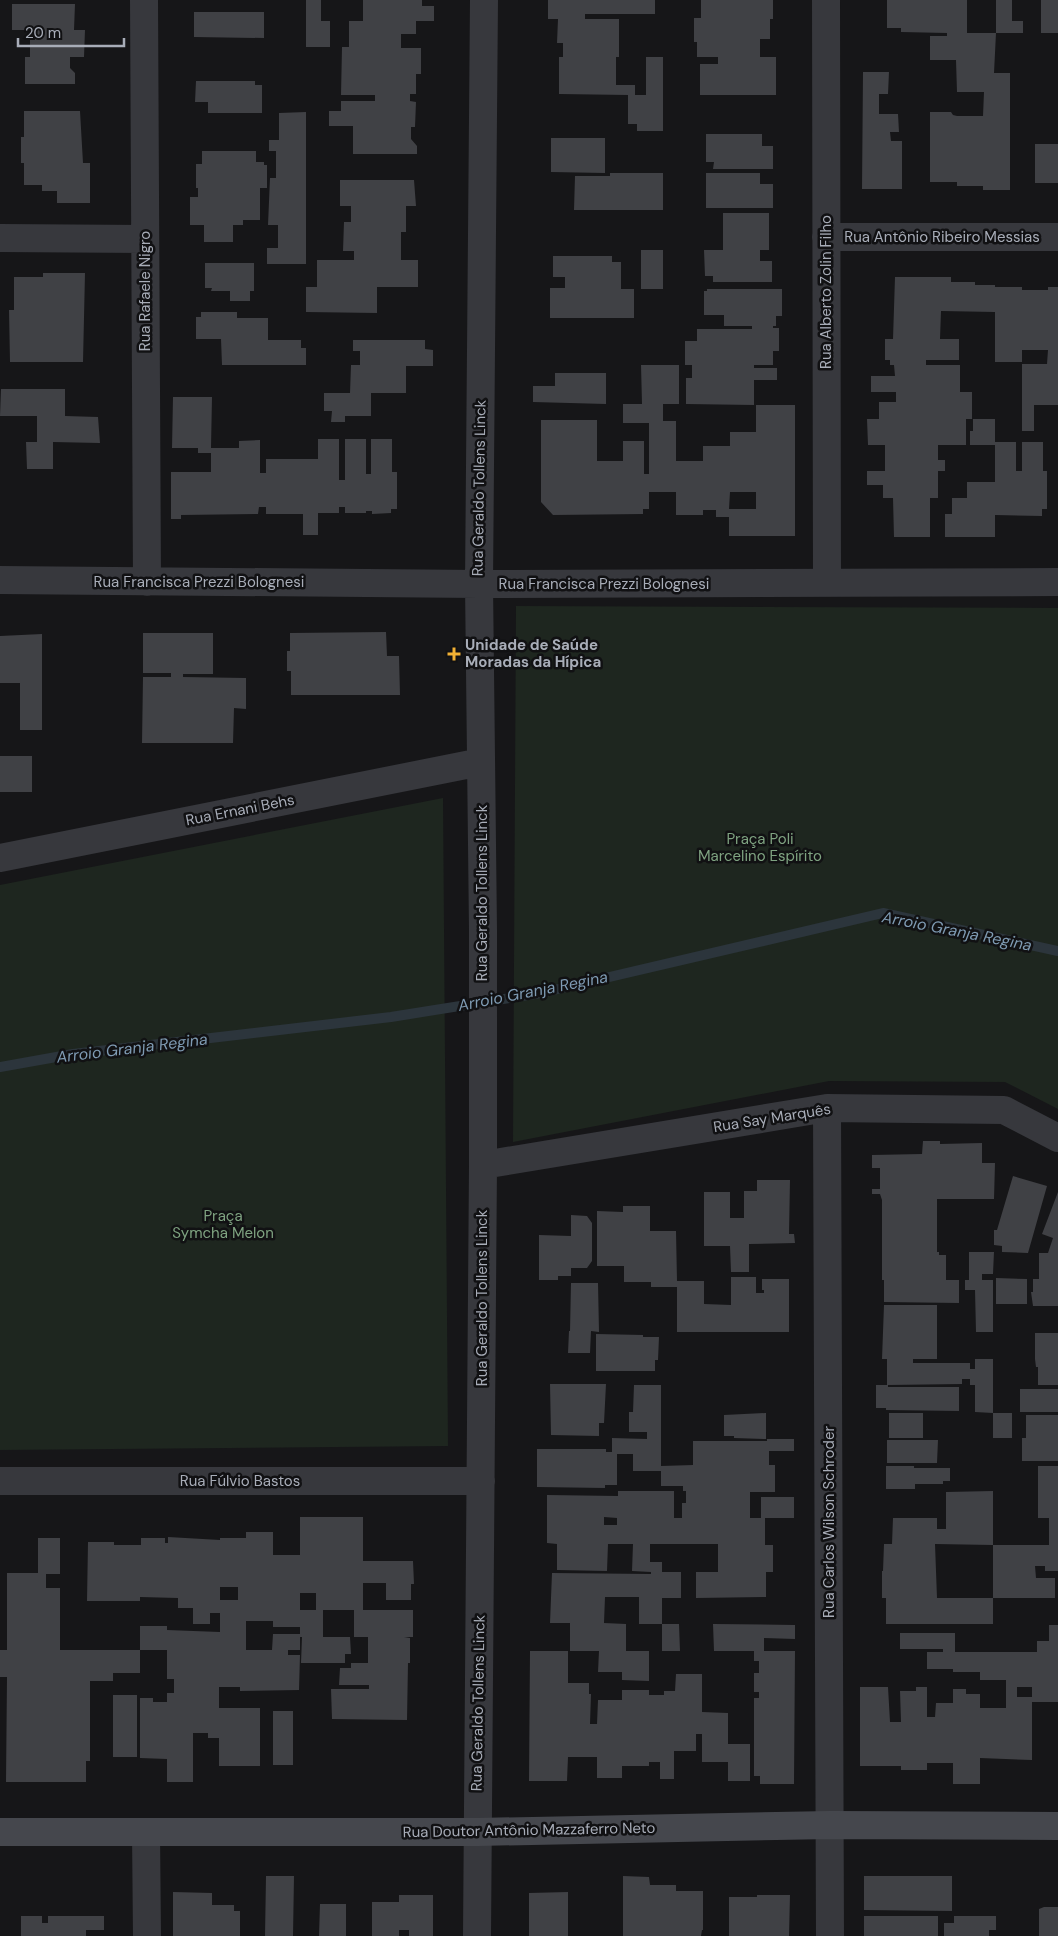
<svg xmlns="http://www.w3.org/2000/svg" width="1058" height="1936" font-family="'DM Sans',sans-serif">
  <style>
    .green { fill: #1e261f }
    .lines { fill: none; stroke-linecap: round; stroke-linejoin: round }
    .stream { stroke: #2c353c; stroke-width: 10 }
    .building { fill: #404145; fill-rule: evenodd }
    .street { stroke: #37383d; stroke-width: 28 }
    .secondary { stroke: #45474d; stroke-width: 28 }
    .poi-dot { fill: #f2b134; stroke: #111113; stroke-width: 2 }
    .labels { text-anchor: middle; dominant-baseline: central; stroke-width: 5; stroke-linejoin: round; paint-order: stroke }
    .street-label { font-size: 15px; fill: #a8adb8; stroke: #111113 }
    .poi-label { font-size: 15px; font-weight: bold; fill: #a8adb8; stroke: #111113; text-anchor: start }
    .park-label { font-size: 15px; fill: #7fa381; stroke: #111113 }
    .water-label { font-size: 16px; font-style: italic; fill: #7f9bb3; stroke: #111113 }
  </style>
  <rect width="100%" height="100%" fill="#161618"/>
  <path class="green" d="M516,606L1058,608V1109L1005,1082L829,1081L513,1142Z
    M443,798L448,1446L0,1450V885Z"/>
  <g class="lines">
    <path class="stream" d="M0,1067L73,1054L391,1017L541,993L883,913L1058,951"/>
  </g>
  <path class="building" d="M306,0H321V21H330V47H306Z
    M363,0H422V6H434V21H416V34H401V48H421V74H416V94H410V101L416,102L415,127H411V139L417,146V154H353V126H329V111H341V101H375V95H341L342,47H349V21H363Z
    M548,0H655V14H585V19H619V57H616V85H635V95H646V57H663V131H637V124H628V95L559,94V57H563V43H557L558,19H548Z
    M701,0H773V19H770V39H760V57H776V95H700V64H718V57H697V42H694V18H701Z
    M887,0H967V33H996L994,73H1010V190H983V186H957V182H930V112H951L953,115L957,116H983L984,92H957L956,60H930V36H947V33L901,32V28H887Z
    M996,0H1012V21H1023V33H996Z
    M1041,0H1058V33H1041Z
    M12,4H75L74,30H85L84,57H70V68L75,73V84H25V57H30V30H12Z
    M194,12H264V38L194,37Z
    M863,72H889L888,94H879V114H898L899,132H890L891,141H902V189H862Z
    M196,81H255V85H262V113H208V102H195Z
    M24,111H80L83,163H90V203H57V191H42V185H24V163H21V137H24Z
    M306,112V264H267V248H278V225H268L270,178H276V151H269V140H279V113Z
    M706,134H762V146H773V169H713L714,162H706Z
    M551,138H605V173L551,172Z
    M1035,144H1058V183H1035Z
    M202,151H256V162H264V165H267V188H260V220H243V225H233V242H204V225H190V197H198V188H196V164H202Z
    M610,173H663V210H574L575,176H610Z
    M706,173H760V184H773V208H706Z
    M340,180H414L416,206H406V232H401V260H418V287H377V313L306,312V287H317V260H354V251H343L344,222H351V206H340Z
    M723,213H769V250H760V261H772V282H713V276H705L704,250H723Z
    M641,250H663V289H641Z
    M553,256H612V262H621V289H634V318H550V288H565V277H553Z
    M205,263H254V291H250V301H230V291H211L212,288H205Z
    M43,273H85L83,362H10L9,310H14V277H43Z
    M895,277H951V282H975V285H995V287H1022V290H1048V287H1058V405H1034V431H1022V364H1047L1048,350H1022V362H995V312L941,311L940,339H959V360H926V365H960V392H972V419H966V445H938V460H945V471H938V498H930V537H894L893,498H883V485H867V471H885V445H868L867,419H879V402H896V392H871V376H895L894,365H890V360H885V339H893Z
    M707,289H782V316H776V326H773V328H779V351H773V365H754V368H777V380H754V405L686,404V378H692V365H685V341H697V329H752V326H724V315H704V291H707Z
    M201,312H237V318H268V340H301V348H306V365H222L221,339H196V317H201Z
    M353,340H425V349L433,350V366H406V393H371V416H345V422H331L332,411H324V393H350L351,365H360V351H353Z
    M641,365H679V404H663V421H676V461H703V446H730V432H756V405H795V536H729V517H716V510H703V515H676V492H649V509H643V514L553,515L541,502V420H597V461H623V441H644V474H649V423H623V404H642ZM730,492H756V509H729Z
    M555,373H606V404L533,402V386H555Z
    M1,389H65V416L98,417L100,443L53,442V469H27L26,442H37V416H0Z
    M173,397H212L211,448H239V441L260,440V473H266V459H318V439H339V480H345V439H366V474H371V439H392V472H397V509H391V513L372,514V511H366V513H345V507H339V513H318V535H303V514H266V507H259L258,514L181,515V519H171V472H211V453H198V448H172Z
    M973,419H995V442H1016V471H1022V442H1043V471H1047V509H1042V516L995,515V537H945V514H952V498H967V482H995V445H970V431H973Z
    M386,632L387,656H399L400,695H291V671H287V651H290V633Z
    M143,633H213V674H183V677L246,678V709L234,708L233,743H142L143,677H171V673H143Z
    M42,634V730H20V683H0V636Z
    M0,756H32V792H0Z
    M923,1141H940V1144L982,1143V1163H995L994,1199H937V1252H939V1255H946V1280H959V1303L884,1302V1280H882V1200L880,1194H872V1189H880V1168H872V1155L922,1154Z
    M1013,1176L1047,1186L1028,1253L1002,1252V1246L994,1245V1230H997Z
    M757,1180H790L789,1234H794L795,1243L749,1244V1272H731L730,1246H704V1192H730V1218H744V1191H757Z
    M1058,1192V1306H1033L1031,1292H1033V1279H1039V1253H1048L1053,1238L1042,1234Z
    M623,1206H650V1231H676L677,1281H704V1304L731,1305V1277H756V1293H764V1290H762V1279H789V1332H677V1287H651V1282H624V1266H597V1211L623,1212Z
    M571,1215L587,1216L592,1223V1261L587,1268H571V1276H558V1280H539V1235L571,1236Z
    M969,1252H994L993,1274H982V1280H993V1332H976L975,1290H965V1280H969Z
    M996,1278L1027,1279V1304H996Z
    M571,1283H598L599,1332L591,1331L590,1353H568L569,1331H570Z
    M884,1305H937V1359H913V1363H970V1369H975V1359H993V1413L975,1412V1385H970V1379H962V1384L888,1385V1387H959V1411L886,1410V1408H876V1385H887V1359H882Z
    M1035,1333H1058V1385H1038V1367H1036L1035,1359Z
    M596,1334L643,1335V1337H659L658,1360H655V1371H596Z
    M550,1384H606L604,1423H599V1436L551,1435Z
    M634,1385H661V1466L693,1465V1441H767V1439H794V1451H769V1465H775V1492H750V1518H761V1497H794V1518H765V1545H773V1572H766V1597L696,1598V1572H718V1544H650V1562H662V1572H681V1598H662V1624H639V1597H605L604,1623L626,1624V1651H649V1681L622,1680V1672H598L599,1651H570V1623H550L552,1573L651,1574V1572L632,1571L633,1544H608L607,1571L557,1570V1544L547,1543V1495L618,1496V1491H674V1518H682V1503H686V1491H683V1486H661V1471H633V1454H617V1485H605V1488L537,1487V1449H606V1452H612V1438L647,1439V1432H629V1412H633ZM604,1517L617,1518V1525H604Z
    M1020,1389H1058V1412H1020Z
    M766,1413V1439L734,1438V1436H724V1415Z
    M889,1413H923V1438H889Z
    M993,1413H1012V1438H993Z
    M1026,1415H1058V1461H1022V1438H1026Z
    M887,1440H938L937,1463H887Z
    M886,1466H914V1468H950V1481H943V1484H915V1489H886Z
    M1038,1466H1058V1571H1045V1566H1035L1036,1578H1055V1598H993V1545H1049V1518H1038Z
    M993,1491V1545L935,1544L937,1598H993V1624H886V1598H882V1571H883L884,1544H892L893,1518H937V1529H946V1492Z
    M300,1517H363V1561H413L414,1584H411V1600H386V1583H363V1610H413V1637H404L410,1638V1663H408L407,1720L332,1719L331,1689H369V1685H339L340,1668H351V1663H368V1637H354V1610H323V1637H350L351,1654H345V1663H301L302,1637H300V1650H288V1655H300L299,1690L240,1691V1687H219V1708H260V1766H219V1738H208V1733H193V1782H167V1759L140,1758V1698H153V1702H167V1693H174V1679H167V1650H140V1626H167V1630L220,1632V1613H210V1624H193V1608H178V1598L140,1597V1601H87L88,1542H114V1545H141V1538H165V1543H168V1537L220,1540V1538H246V1532H273V1555H300ZM220,1587H238V1600H220ZM300,1593H316V1610H300ZM246,1621H273V1627H300V1634H273L272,1650H246Z
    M38,1538H60V1574H46V1588H60V1650H140V1673H113V1681H90V1761H86V1782H6L7,1677H0V1650H7V1573H38Z
    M662,1624H679L680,1651H662Z
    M713,1624L795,1625V1639L764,1638V1651H795L794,1784H760V1776H754V1698H759V1692H754V1673H759V1661H754V1651H714Z
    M1049,1625H1058V1702H1032V1760L980,1758V1784H953V1763H927V1770H901V1766H860V1687H888L890,1722H901L900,1691H916V1687H927V1717H935L936,1703H953V1689H966V1694H980V1708H1006V1680H980V1672H953V1669H927V1652H943V1649H900V1633H955V1652H1037V1641H1049ZM1017,1687H1032V1697H1017Z
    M530,1651H568V1683H589V1694H591L590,1724H597L598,1700H622V1690H649V1695H664V1691H675L676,1674H702V1712L728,1713V1744H750V1781H728V1762H702V1734H696V1751H674V1779H660V1762H649V1766H622V1778H597V1757H568L567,1781H529Z
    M113,1695H137V1757H113Z
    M273,1711H293V1765H273Z
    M266,1876H294L293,1936H265Z
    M623,1876L649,1877L650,1885H676V1891H703V1930H702L701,1936H623Z
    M864,1876H952V1911L864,1910Z
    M173,1892L212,1893V1905H234V1911H240V1936H173Z
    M568,1892V1936H529V1893Z
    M399,1895H433V1936H409V1930H399V1936H372V1902H399Z
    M757,1895H790L789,1936H729V1897H757Z
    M320,1904H346V1936H319Z
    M1044,1907H1058V1936H1039V1909Z
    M21,1916H42V1923H48V1916H104V1930H86V1936H21Z
    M864,1916H938V1936H864Z
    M954,1916H996V1930H989V1936H944V1923H954Z"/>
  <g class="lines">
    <path class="street" d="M144,0L147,582
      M826,0L827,583
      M826,237H1058
      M0,238L145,239
      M0,580L479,584L1058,582
      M0,858L481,762
      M827,1108L830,1936
      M483,1165L827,1108L1004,1110L1058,1138
      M0,1481H481
      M146,1832L147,1936
      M477,1936L483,1165V930L479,584L484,0"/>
    <path class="secondary" d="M0,1832H477L831,1825L1058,1826"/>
  </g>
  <path class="poi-dot" d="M451.5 646.5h5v5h5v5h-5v5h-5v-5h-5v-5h5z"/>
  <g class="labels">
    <g class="street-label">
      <text x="942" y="237">Rua Antônio Ribeiro Messias</text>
      <text transform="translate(145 291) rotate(-90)">Rua Rafaele Nigro</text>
      <text transform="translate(826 292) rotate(-90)">Rua Alberto Zolin Filho</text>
      <text transform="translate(479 488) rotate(-89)">Rua Geraldo Tollens Linck</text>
      <text x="199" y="582">Rua Francisca Prezzi Bolognesi</text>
      <text x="604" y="584">Rua Francisca Prezzi Bolognesi</text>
      <text transform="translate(240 810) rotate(-11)">Rua Ernani Behs</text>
      <text transform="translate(482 893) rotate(-90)">Rua Geraldo Tollens Linck</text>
      <text transform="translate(772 1118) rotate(-9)">Rua Say Marquês</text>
      <text transform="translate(482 1298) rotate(-90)">Rua Geraldo Tollens Linck</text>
      <text x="240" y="1481">Rua Fúlvio Bastos</text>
      <text transform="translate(829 1522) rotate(-90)">Rua Carlos Wilson Schroder</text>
      <text transform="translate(478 1703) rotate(-89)">Rua Geraldo Tollens Linck</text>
      <text transform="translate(529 1830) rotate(-1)">Rua Doutor Antônio Mazzaferro Neto</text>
    </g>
    <g class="poi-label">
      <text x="465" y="645">Unidade de Saúde<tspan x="465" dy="17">Moradas da Hípica</tspan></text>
    </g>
    <g class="park-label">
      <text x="760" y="839">Praça Poli<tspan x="760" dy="17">Marcelino Espírito</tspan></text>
      <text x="223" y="1216">Praça<tspan x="223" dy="17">Symcha Melon</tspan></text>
    </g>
    <g class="water-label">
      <text transform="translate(957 931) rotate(11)">Arroio Granja Regina</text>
      <text transform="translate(533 991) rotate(-11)">Arroio Granja Regina</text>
      <text transform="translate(132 1048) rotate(-7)">Arroio Granja Regina</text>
    </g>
  </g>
  <path d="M18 38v8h106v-8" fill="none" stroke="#a8adb8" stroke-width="2.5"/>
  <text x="25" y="38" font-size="15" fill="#a8adb8" stroke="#111113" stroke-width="4" paint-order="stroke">20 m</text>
</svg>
